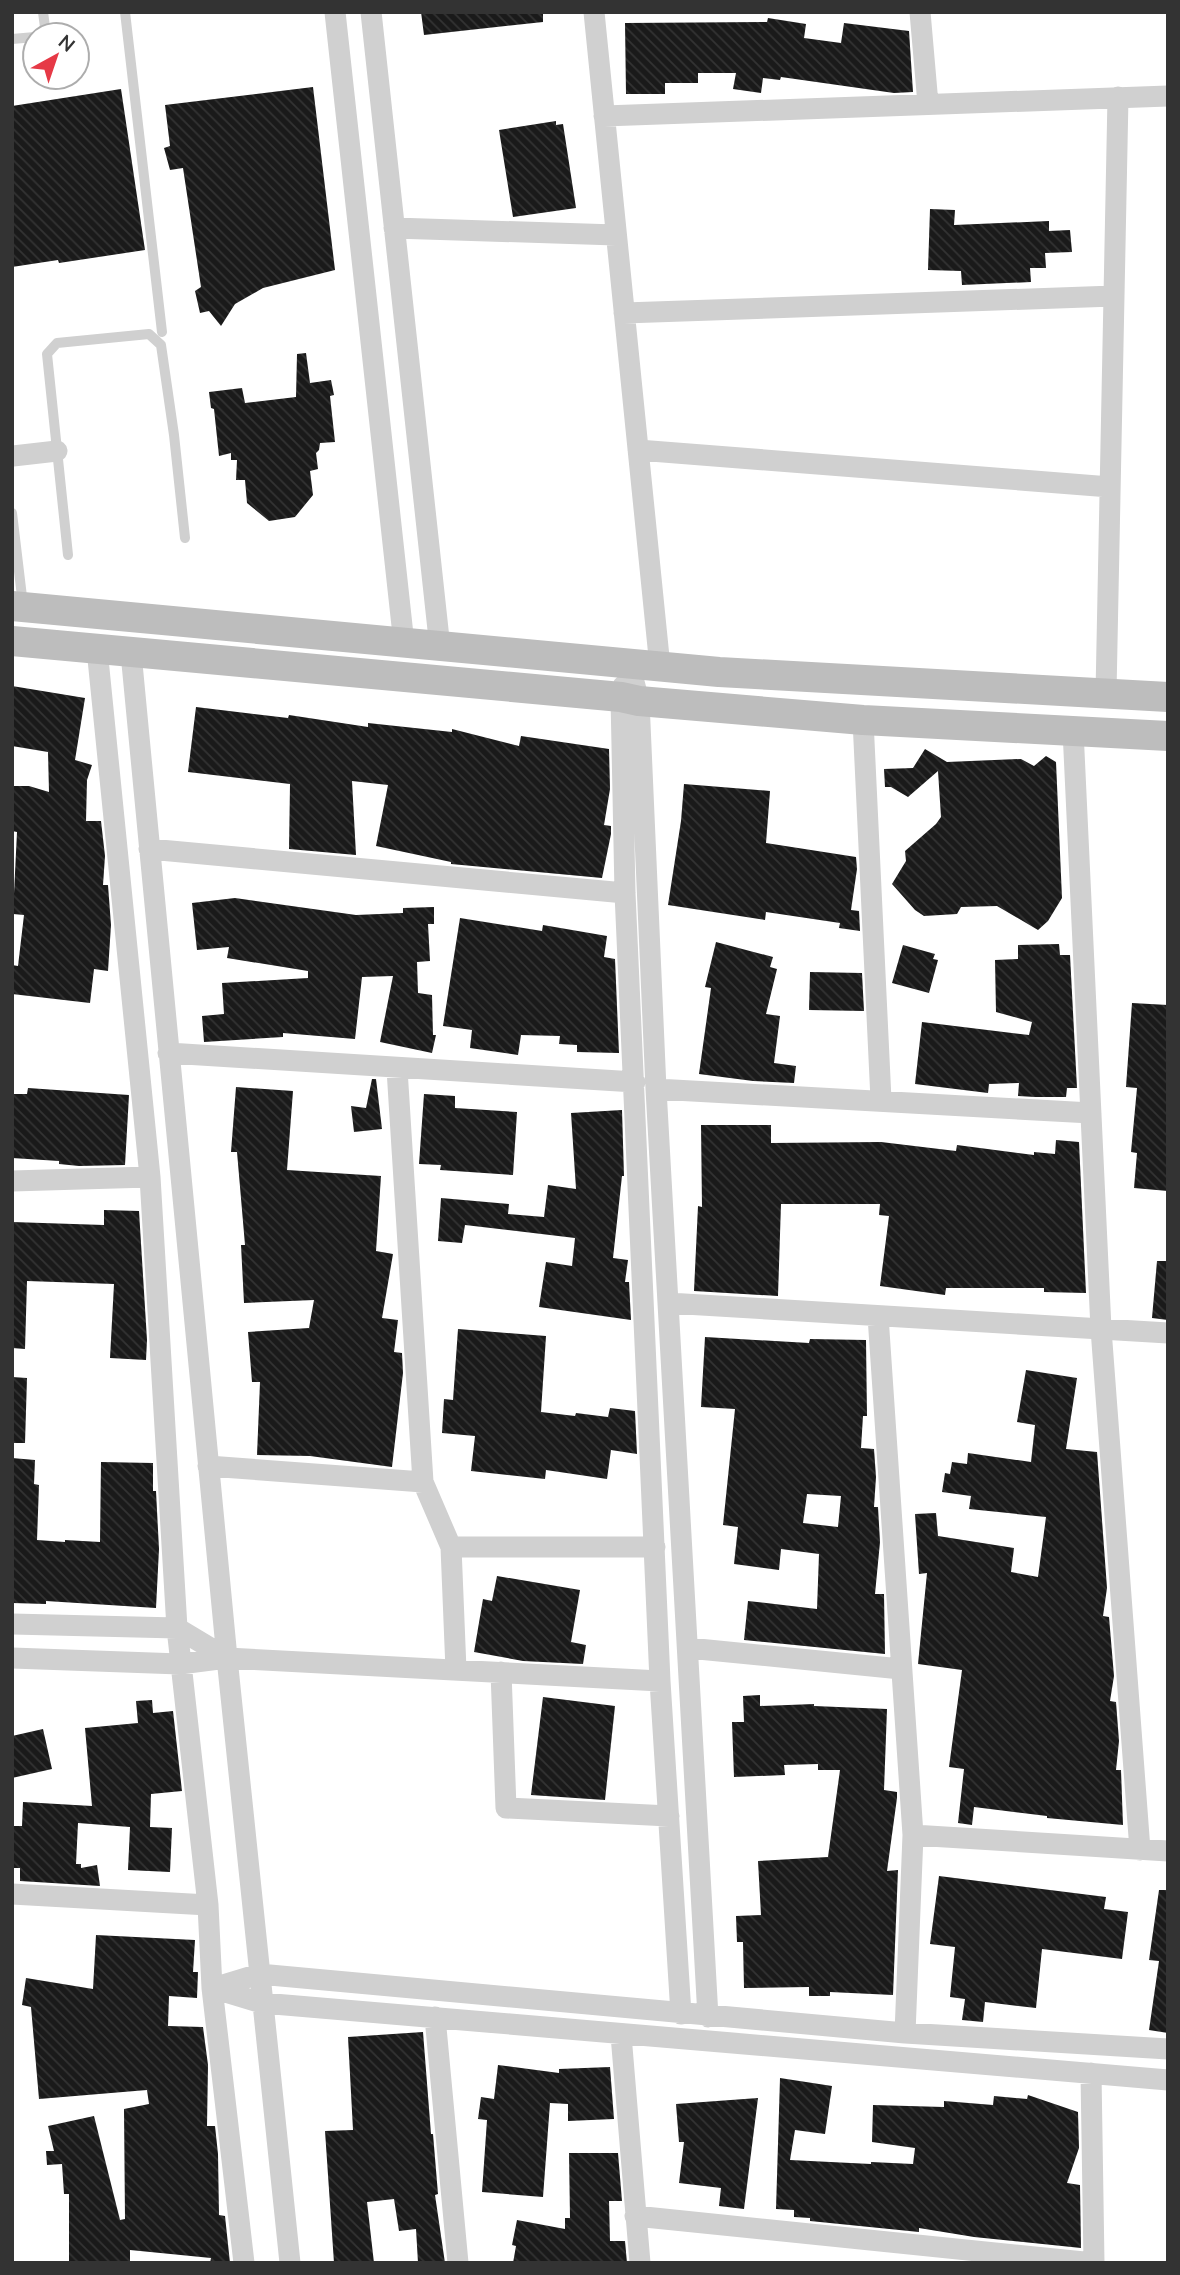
<svg xmlns="http://www.w3.org/2000/svg" width="1180" height="2275" font-family="'Nunito Sans',sans-serif">
  <style>
    .building { fill: url(#building-back-hatch); fill-rule: evenodd }
    .lines { fill: none; stroke-linecap: round; stroke-linejoin: round }
    .lane { stroke: #d0d0d0; stroke-width: 10 }
    .street { stroke: #d0d0d0; stroke-width: 21 }
    .secondary { stroke: #bdbdbd; stroke-width: 30 }
  </style>
  <defs>
    <pattern id="building-back-hatch" width="6" height="6" patternUnits="userSpaceOnUse" patternTransform="scale(1.75)"><rect width="6" height="6" fill="#1a1a1a"/><path d="M-1 5l2 2M0 0l6 6M5-1l2 2" fill="none" stroke="#333"/></pattern>
  </defs>
  <rect width="100%" height="100%" fill="#fff"/>
  <path class="building" d="M421,12H543V22L424,35Z
    M768,18L806,24L804,38L841,43L844,23L909,31L913,92L894,93L781,77L780,80L763,78L761,93L733,89L736,73H698V83H665V94H626L625,23L767,22Z
    M313,87L335,270L263,288L235,304L221,326L209,311L200,313L195,291L201,287L183,168L170,170L164,148L170,146L165,105Z
    M121,89L145,250L59,263L58,260L12,267V106Z
    M556,121V125L563,124L576,208L513,217L499,130Z
    M930,209L955,210L954,225L1049,221V231L1070,230L1072,252L1045,253L1046,268H1030L1031,282L962,285L961,271L928,270Z
    M306,353L310,383L331,380L334,395L330,396L335,442L320,443L319,450L316,453L318,469L310,471L313,495L295,517L269,521L247,503L245,480H236L237,460H231V453L219,456L214,409L211,408L209,392L242,388L245,403L296,397L297,354Z
    M12,686L85,698L75,760L92,765L87,780L86,821H101L105,856L103,885H108L111,925L108,971L94,969L90,1003L12,994V965L18,966L24,915L13,914L17,832L12,831V786H29L49,792L48,752L12,746Z
    M196,707L288,718L289,715L368,727V723L452,732V729L519,746L521,736L609,749L610,789L604,825L611,826V834L602,878L451,864V862L376,846L388,785L352,781L356,855L289,849L290,784L188,772Z
    M925,749L947,762L1021,759L1034,766L1046,756L1056,762L1062,898L1048,921L1038,930L997,906L961,907L957,914L924,916L915,910L892,884L906,861L905,851L936,824L941,817L938,771L908,797L891,787H885L884,769L913,768Z
    M684,784L770,791L766,843L856,857L857,869L851,910L859,911L860,931L839,928L840,923L766,912L765,920L668,905L681,821Z
    M235,898L356,915L403,913V908L434,907V924H428L430,961L417,962L418,993L432,995L433,1035H436L432,1053L380,1042L393,976L362,977L355,1039L283,1033V1037L204,1042L202,1016L224,1014L222,983L308,978V971L227,958L229,947L197,950L192,903Z
    M460,918L542,931L543,925L607,936L604,957L615,959L619,1053L577,1052V1045L559,1044L560,1036L521,1035L518,1055L470,1048L472,1030L443,1026Z
    M716,942L773,957L770,967L777,969L766,1014L780,1016L774,1063L796,1066L794,1083L753,1081L699,1074L711,988L705,987Z
    M1059,944L1060,955H1070L1077,1088H1067L1066,1097H1035L1018,1096L1019,1083L989,1084L988,1093L915,1084L922,1022L1029,1035L1032,1022L996,1012L995,960L1018,959V945Z
    M903,945L935,954L933,959L938,960L929,993L892,983Z
    M810,972L862,973L864,1011L809,1010Z
    M1132,1003L1168,1005V1191L1134,1188L1137,1153L1131,1152L1137,1088L1126,1087Z
    M372,1079H376L382,1129L354,1132L351,1106L366,1108Z
    M236,1087L293,1091L287,1170L381,1176L376,1251L393,1254L382,1318L398,1320L394,1352L402,1353L403,1373L392,1467L310,1456L257,1455L260,1382H252L248,1332L309,1328L314,1300L244,1303L241,1245H245L237,1152H231Z
    M28,1088L129,1095L125,1165L79,1166L59,1164V1161L12,1158V1094H27Z
    M424,1094L455,1096V1108L517,1112L513,1175L440,1170L441,1165L419,1164Z
    M622,1110L624,1176H622L613,1258L628,1260L625,1282H629L631,1320L539,1307L546,1262L572,1266L575,1238L465,1225L462,1243L438,1241L441,1198L509,1204L508,1214L544,1217L548,1185L576,1189L571,1113Z
    M701,1125H771V1143L881,1142L956,1151L957,1145L1034,1155V1152L1055,1154L1056,1140L1079,1142L1086,1293L1044,1292V1288H946L945,1295L880,1286L889,1216L879,1215L880,1204H781L778,1296L694,1291L698,1206L702,1207Z
    M104,1210L139,1211L147,1340L146,1360L110,1358L114,1284L27,1281L25,1349L12,1348V1222L104,1225Z
    M1157,1261H1168V1320L1152,1318Z
    M458,1329L546,1336L541,1412L575,1416L576,1413L608,1417L610,1408L635,1411L637,1454L611,1450L607,1479L546,1470L545,1479L471,1471L475,1436L442,1433L444,1399L453,1400Z
    M705,1337L809,1343L810,1339L866,1340L867,1416H863L861,1448L874,1449L876,1477L874,1507H878L880,1542L875,1594H884L885,1654L744,1640L748,1601L817,1609L819,1554L781,1549L779,1570L734,1564L738,1527L723,1525L735,1409L701,1407ZM807,1494L841,1496L838,1527L803,1523Z
    M1026,1370L1077,1378L1066,1449L1097,1452L1107,1588L1103,1616L1109,1617L1114,1676L1110,1701L1116,1702L1119,1741L1116,1770H1121L1123,1825L1047,1818V1816L974,1807L972,1825L958,1823L964,1769L949,1767L962,1670L918,1664L927,1573L919,1574L915,1514L936,1513L938,1536L1014,1548L1011,1572L1038,1577L1046,1517L969,1509L971,1496L942,1492L945,1473L950,1474L952,1462L967,1464L968,1453L1031,1462L1035,1425L1017,1422Z
    M12,1377L27,1378L25,1443H12Z
    M12,1458L35,1460L34,1484L39,1485L37,1540L65,1542V1540L100,1542L101,1462L153,1463V1491H156L159,1549L156,1608L46,1601V1604L12,1603Z
    M497,1576L580,1590L571,1642L586,1645L583,1664L523,1661L474,1652L483,1599L492,1601Z
    M760,1695V1706L814,1704V1706L887,1709L884,1790L897,1792V1798L887,1871L898,1870L893,1995L830,1992V1996H809V1987L744,1988L743,1942H737L736,1916L761,1915L758,1861L828,1857L840,1770H818V1764L784,1765L785,1775L734,1777L732,1722H744L743,1696Z
    M543,1697L615,1706L605,1800L531,1795Z
    M152,1700L153,1713L173,1711L182,1791L151,1794L150,1827L172,1828L170,1872L128,1870L130,1827L78,1823L76,1864H81V1868L97,1865L100,1886L20,1881V1868H12V1826H22L23,1802L92,1806L85,1728L138,1723L136,1701Z
    M43,1729L52,1769L12,1778V1736Z
    M939,1876L1106,1897L1104,1909L1128,1912L1122,1959L1042,1949L1036,2008L985,2002L983,2022L962,2020L965,1999L950,1997L955,1947L930,1944Z
    M1159,1890H1168V2033L1149,2030L1159,1961L1149,1960Z
    M96,1935L195,1940L193,1972H198L197,1998L169,1996L168,2026L203,2027L208,2065L207,2126H215L218,2154L219,2215L225,2216L230,2263H210L211,2258L130,2250V2263H69V2194H64L62,2164L47,2165L46,2151H54L48,2126L94,2116L120,2220L125,2219L124,2109L149,2104L147,2090L39,2099L31,2007L22,2005L26,1978L93,1989Z
    M423,2032L431,2134H433L438,2194L435,2195L445,2263H418L416,2229L399,2231L394,2199L367,2202L374,2263H334L325,2131L353,2130L348,2037Z
    M498,2065L559,2073V2069L610,2067L614,2119L568,2121V2104L550,2103L543,2197L482,2192L487,2120L478,2119L481,2097L494,2099Z
    M780,2078L832,2086L825,2134L795,2130L790,2160L871,2164V2162L913,2164L915,2148L872,2142L873,2105L944,2107V2101L993,2105L994,2096L1027,2099L1028,2095L1078,2112L1079,2148L1067,2183L1080,2185L1081,2248L974,2237L919,2228V2232L810,2221V2218L794,2217V2210L776,2209Z
    M758,2098L744,2209L719,2206L721,2188L679,2183L684,2142H679L676,2104Z
    M569,2153H618L622,2201H609L610,2241H625L627,2263H513L516,2246L512,2245L517,2220L565,2229V2218H570Z"/>
  <g class="lines">
    <path class="lane" d="M43,12L46,35
      M125,12L162,332
      M12,39L35,37
      M12,513L23,605
      M68,555L47,354L57,343L149,334L161,345L174,435L185,538"/>
    <path class="street" d="M335,12L404,644
      M371,12L440,648
      M594,12L660,667
      M920,12L928,104
      M604,116L1168,96
      M394,228L616,235
      M624,313L1114,296
      M638,450L1110,487
      M13,456L57,451
      M97,649L150,1177L177,1628L208,1905L212,1988L244,2263
      M131,653L227,1658L290,2263
      M629,663L639,701L656,1089L708,2017
      M623,686L621,697L625,893L660,1681L681,2014
      M1106,693L1118,97
      M863,720L881,1100
      M1073,730L1101,1329L1140,1850
      M149,849L625,893
      M168,1053L635,1082
      M656,1089L1091,1113
      M12,1181L150,1177
      M668,1303L1168,1333
      M878,1316L913,1835L905,2033
      M208,1466L423,1482L397,1069
      M423,1482L451,1547L456,1670
      M451,1547H655
      M12,1624L177,1628L227,1658
      M688,1648L901,1669
      M12,1658L180,1664L227,1658L660,1681
      M501,1672L506,1808L669,1816
      M913,1835L1168,1851
      M12,1894L208,1905
      M212,1988L262,2003L1168,2080
      M213,1988L259,1974L905,2033L1168,2049
      M435,2017L458,2263
      M621,2035L640,2263
      M1091,2073L1094,2263
      M635,2216L1094,2263"/>
    <path class="secondary" d="M12,606L719,672L1168,697
      M12,641L621,697L639,701L863,720L1168,736"/>
  </g>
  <rect width="1180" height="2275" fill="none" stroke="#333333" stroke-width="28"/>
  <g transform="translate(56 56) rotate(40)"><circle r="33" fill="#ffffff" stroke="#adadad" stroke-width="2"/>
  <path d="M0-5L12 26L0 18L-12 26Z" fill="#e63946"/>
  <text y="-10" font-size="19" font-weight="bold" text-anchor="middle" fill="#333333">N</text>
  </g>
</svg>
